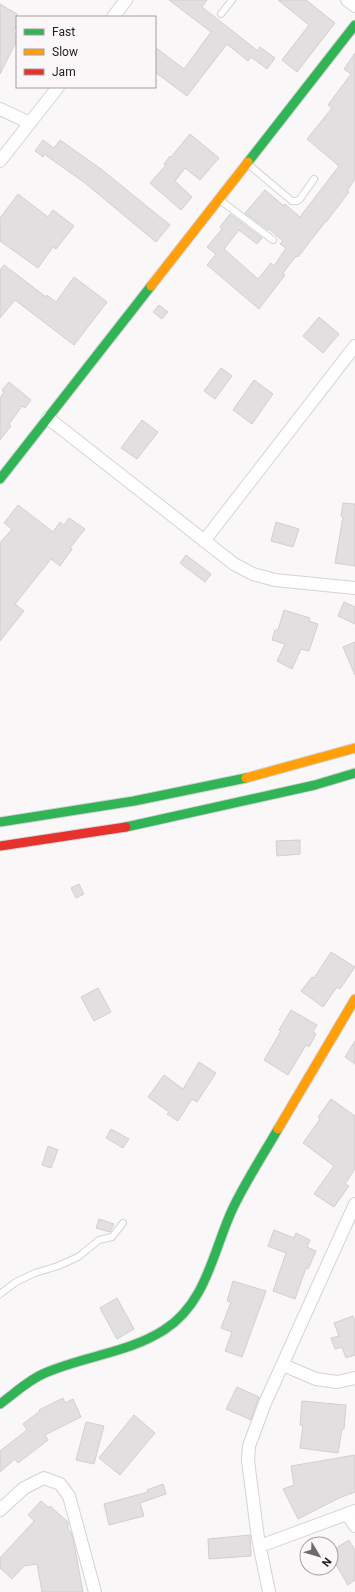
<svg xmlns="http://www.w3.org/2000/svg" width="355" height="1592" font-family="Roboto,sans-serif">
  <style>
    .building { fill: #e1dfdf; stroke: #d1cfd0 }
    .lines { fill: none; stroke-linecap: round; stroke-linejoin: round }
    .lane-casing { stroke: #d5d3d4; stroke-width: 8 }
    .street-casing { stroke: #d5d3d4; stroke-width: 14 }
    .fast-casing { stroke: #d5d3d4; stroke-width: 11 }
    .slow-casing { stroke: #d5d3d4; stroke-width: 11 }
    .jam-casing { stroke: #d5d3d4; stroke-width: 11 }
    .lane { stroke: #fefefe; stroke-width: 6 }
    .street { stroke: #fefefe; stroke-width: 12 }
    .fast { stroke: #30b455; stroke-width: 9 }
    .slow { stroke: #ff9f0a; stroke-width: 9 }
    .jam { stroke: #e5322d; stroke-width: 9 }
  </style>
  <rect width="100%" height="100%" fill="#faf7f8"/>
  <path class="building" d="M169,0H207L202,7L258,51L260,47L275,58L267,69L251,57L248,61L227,44L187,96L155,72V47L184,69L211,32Z
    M278,0H306L335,23L297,72L282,60L309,25Z
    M0,4L17,14V26L13,32L17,34V40L0,74Z
    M355,53V179L347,191L349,192L326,222V221L298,257L296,256L283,273L285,275L259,309L207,265L216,254L207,247L222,229L220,227L230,214L262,238L257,244L239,230L224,249L258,279L271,263L274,266L286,248L280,244L283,241L269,229L268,230L245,213L265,190L284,206L285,204L300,217L339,166L307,139L332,108L328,105L351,74L344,69Z
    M190,134L219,158L200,180L185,168L175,181L192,197L181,210L150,183L166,165L164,164L170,156L171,157Z
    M43,140L54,148L60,140L101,169L170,225L156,242L85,183L44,154L43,157L35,151Z
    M18,194L48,217L53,210L74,226L56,249L53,247L38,268L0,241V218Z
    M4,265L46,297L47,295L56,302L74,277L107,302L74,345L15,300L0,318V270Z
    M159,305L168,312L162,319L153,312Z
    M319,317L339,334L323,353L303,336Z
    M221,368L232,376L215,399L204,391Z
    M254,380L273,394L252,424L233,410Z
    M9,382L31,400L25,408L22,406L9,424L11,426L0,440V398L4,392L2,390Z
    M142,420L158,432L137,459L121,448Z
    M343,503L355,504V566L335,563L343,517L341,516Z
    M18,505L53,532L60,522L64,525L69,518L85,529L70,548L72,549L60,566L51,559L15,604L24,611L0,641V543L12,529L4,523Z
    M276,522L299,529L293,547L271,541Z
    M186,555L211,574L205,582L180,563Z
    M344,602L355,607V624L338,616Z
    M284,610L310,618L309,621L318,624L309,651L301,649L292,669L277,661L285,644L272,640L275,630H278Z
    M355,642V675L343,647Z
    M300,840V854L277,856L276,841Z
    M79,884L84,894L76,898L71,888Z
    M331,952L355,967L340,989L337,987L323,1007L301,991L312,977L314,978Z
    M98,988L111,1012L94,1021L81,997Z
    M291,1010L317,1025L313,1032L316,1034L309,1047L306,1045L288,1075L264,1060L281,1031L279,1030Z
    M355,1041V1064L345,1057Z
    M199,1062L216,1073L197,1102L192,1099L178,1121L167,1114L169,1112L148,1097L164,1075L183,1089Z
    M331,1099L355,1116V1169L345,1184L349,1186L334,1207L314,1194L334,1166L303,1143L320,1119L318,1117Z
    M111,1129L129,1139L123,1148L106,1138Z
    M48,1146L58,1150L51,1168L42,1165Z
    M99,1219L114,1224L110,1232L96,1228Z
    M274,1230L294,1238L296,1233L310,1240L307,1247L316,1251L308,1269L306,1268L295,1299L273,1291L286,1253L268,1246Z
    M233,1281L266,1291L242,1357L225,1351L232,1332L221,1328L231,1302L227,1301Z
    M117,1298L134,1329L117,1339L100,1308Z
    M353,1316L355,1321V1355L346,1358L342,1347L335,1349L331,1338L339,1336L334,1323Z
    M237,1387L259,1397L251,1420L226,1409Z
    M63,1398L65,1403L73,1399L81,1417L45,1435L48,1440L18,1463L15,1459L0,1472V1451L27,1430L23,1424L40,1411L39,1410Z
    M302,1401L346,1405L344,1429H342L338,1453L300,1448L303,1425H300Z
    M134,1415L155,1433L120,1475L99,1458Z
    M86,1422L104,1426L94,1464L76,1460Z
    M355,1455V1492L339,1498L298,1519L283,1489L294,1485L291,1466Z
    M163,1484L166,1494L140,1503L144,1516L109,1525L104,1504L148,1492L147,1490Z
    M41,1501L49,1508L50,1506L68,1522V1529L71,1532L73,1538L83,1592H42L37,1564L24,1566L12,1579L0,1568V1558L34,1521L28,1515Z
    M250,1535L251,1556L209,1559L208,1539Z
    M349,1540L355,1550V1580L348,1585L331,1556V1551Z"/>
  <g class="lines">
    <g class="lane-casing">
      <path id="lane" d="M221,14L232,0
        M248,164L292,201H297L300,199L314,179
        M220,200L273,240
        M0,1294L16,1282L35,1273L58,1266L78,1257L99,1240L112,1237L123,1223"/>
    </g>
    <g class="street-casing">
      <path id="street" d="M347,0L355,6
        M113,17L126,0
        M0,109L30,123
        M0,161L58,87
        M48,418L234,564L253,574L275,580L355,588
        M204,541L355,346
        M283,1365L316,1379L337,1382L355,1378
        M0,1510L24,1488L44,1478L60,1484L69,1496L95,1592
        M347,1514L355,1526
        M260,1546L355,1511
        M269,1592L258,1538L248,1461L249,1446L265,1403L355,1204"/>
    </g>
    <g class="fast-casing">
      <path id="fast" d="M248,162L355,25
        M0,479L151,286
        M0,822L134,801L246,778
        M126,827L315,785L355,773
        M0,1404C14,1394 28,1380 45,1373C84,1356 128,1353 164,1330C207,1303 213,1250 233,1208C246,1181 263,1155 278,1129"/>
    </g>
    <g class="slow-casing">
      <path id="slow" d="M151,286L248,162
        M246,778L355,748
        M278,1129L355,999"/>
    </g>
    <g class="jam-casing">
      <path id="jam" d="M0,846L126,827"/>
    </g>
    <use href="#lane" class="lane"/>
    <use href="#street" class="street"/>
    <use href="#fast" class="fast"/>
    <use href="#slow" class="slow"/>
    <use href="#jam" class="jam"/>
  </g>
  <rect x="16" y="16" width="140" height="72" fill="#fbf6f7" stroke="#a3a0a0"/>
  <rect x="24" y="29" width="20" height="6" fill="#30b455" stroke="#a3a0a0"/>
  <text x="52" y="36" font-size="12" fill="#201e1e">Fast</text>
  <rect x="24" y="49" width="20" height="6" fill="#ff9f0a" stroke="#a3a0a0"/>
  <text x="52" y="56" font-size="12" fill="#201e1e">Slow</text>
  <rect x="24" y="69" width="20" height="6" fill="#e5322d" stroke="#a3a0a0"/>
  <text x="52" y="76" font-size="12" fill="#201e1e">Jam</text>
  <g transform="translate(319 1556) rotate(128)"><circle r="19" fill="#fbf6f7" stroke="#a3a0a0"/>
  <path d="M0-3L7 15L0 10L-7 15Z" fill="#6c6a6a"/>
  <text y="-6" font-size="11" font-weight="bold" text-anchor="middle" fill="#201e1e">N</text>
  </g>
</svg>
